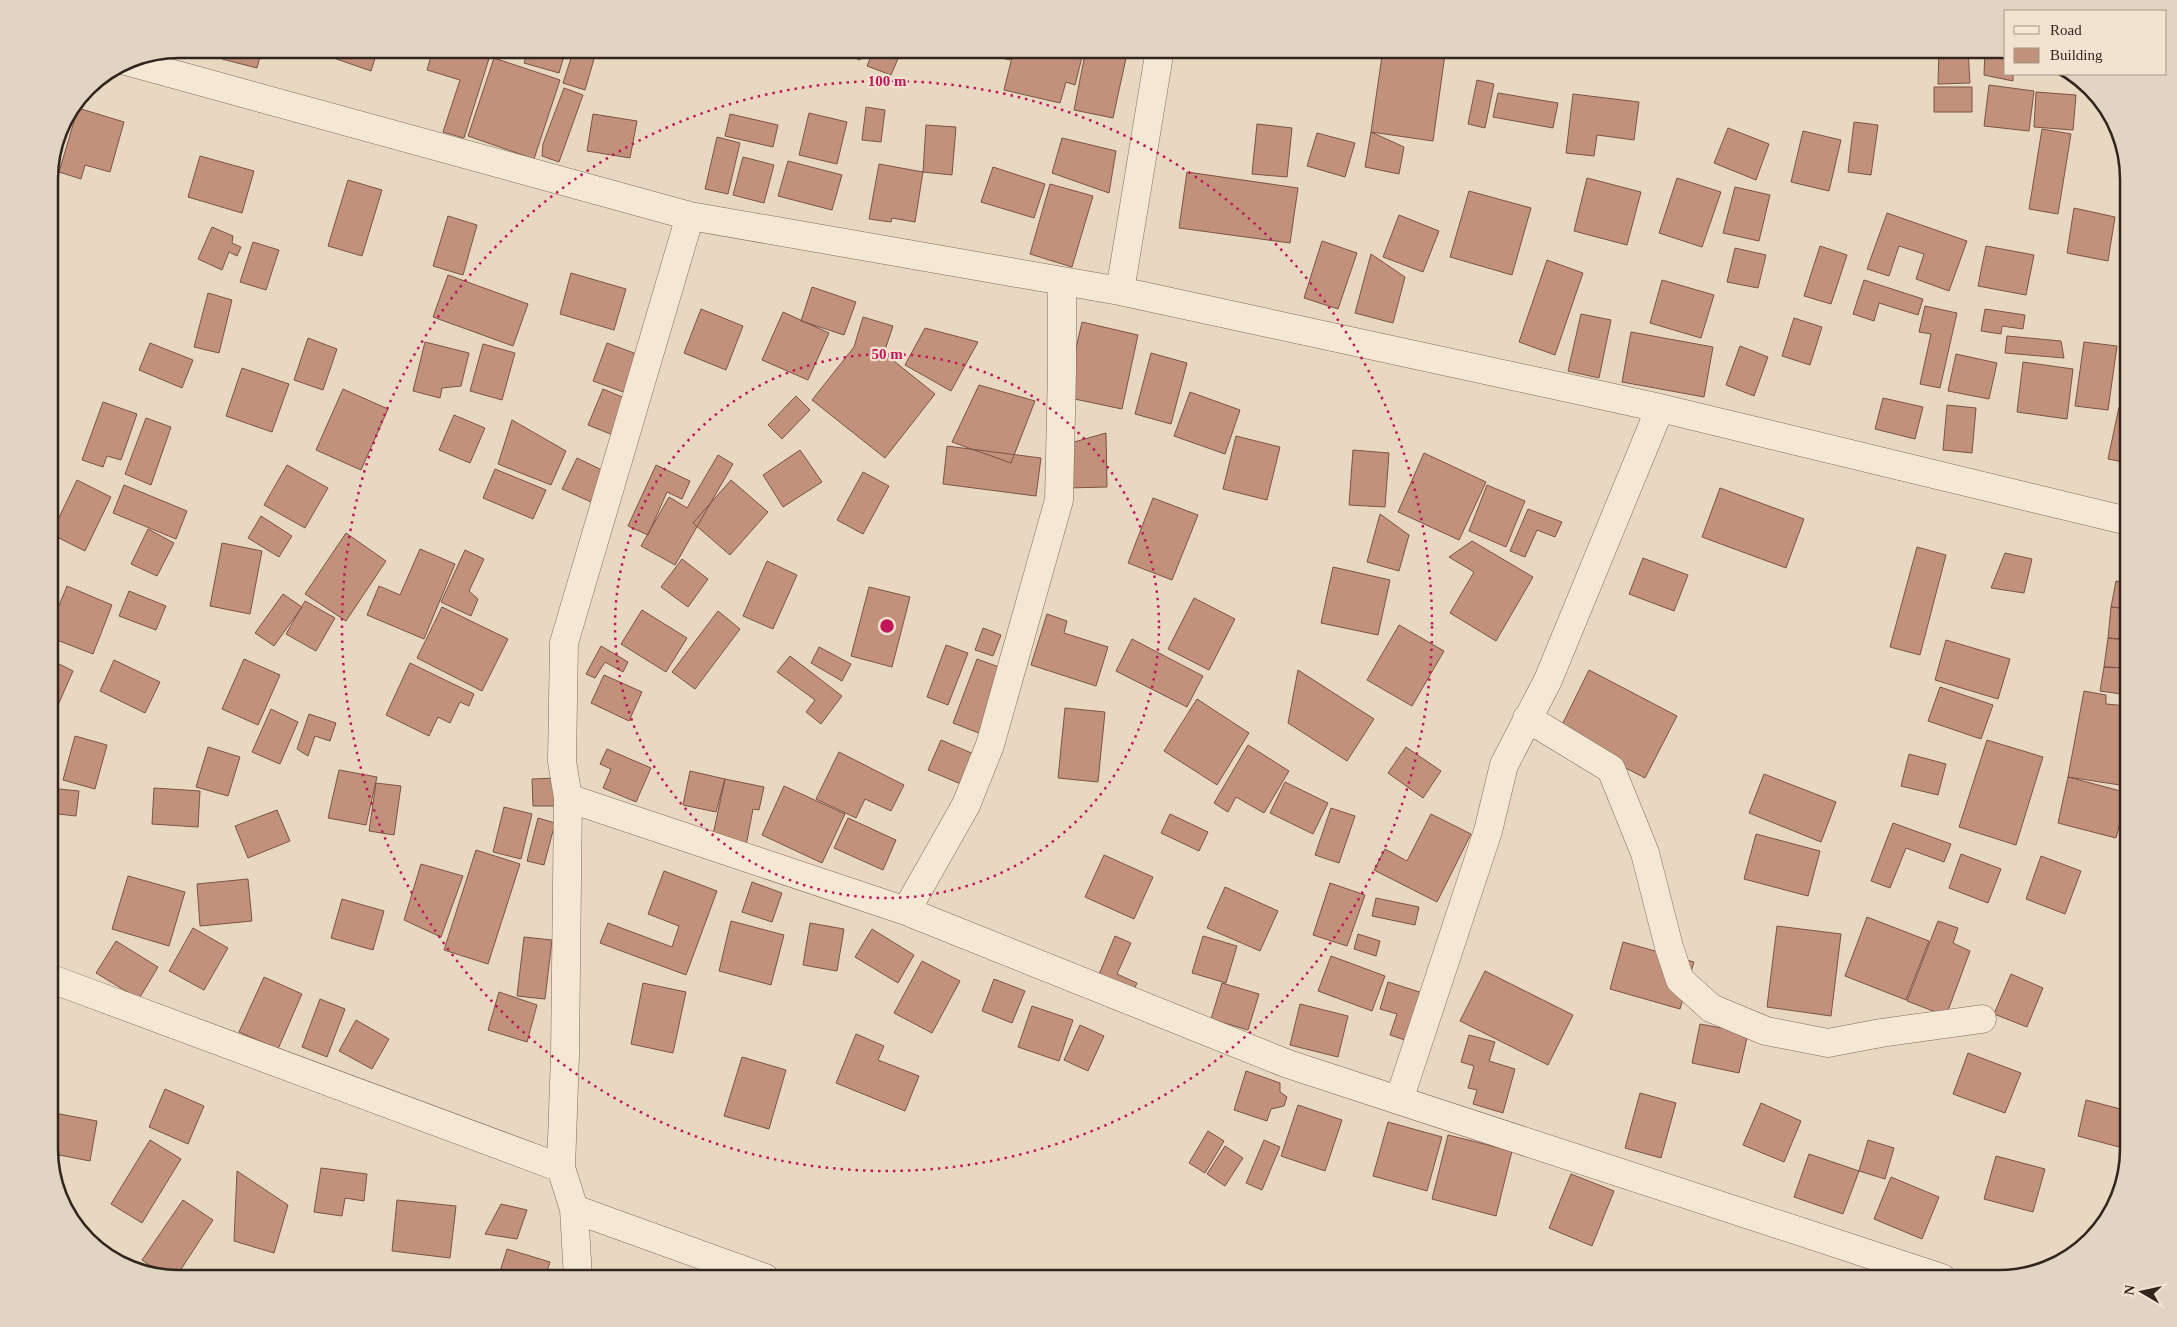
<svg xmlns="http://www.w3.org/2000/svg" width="2177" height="1327" font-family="Georgia,serif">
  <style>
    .building { fill: #c2917b; stroke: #7c5343 }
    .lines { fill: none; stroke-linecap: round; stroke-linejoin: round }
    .minor-casing { stroke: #806a5b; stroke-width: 29 }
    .minor { stroke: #f4e7d3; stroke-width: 28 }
    .ring { fill: none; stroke: #c2185b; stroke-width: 2.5; stroke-dasharray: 2.5 5 }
    .rim { fill: none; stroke: #31251d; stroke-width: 2.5 }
    .centre { fill: #c2185b; stroke: #f1e3d0; stroke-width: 2.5 }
    .ring-label { font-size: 15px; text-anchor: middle; font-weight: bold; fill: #c2185b; stroke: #f1e3d0; stroke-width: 4.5; stroke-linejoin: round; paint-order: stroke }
  </style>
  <rect width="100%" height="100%" fill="#e8d8c1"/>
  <path class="building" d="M224,49H262L257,68L222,59Z
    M324,49H378L371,71L322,54Z
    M433,49H492L464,138L443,132L460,80L427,70Z
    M528,49H566L559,73L524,63Z
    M574,49H597L585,90L563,83Z
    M832,49H865L860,60Z
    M874,49H902L891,75L867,66Z
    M964,49H1013L1010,60Z
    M1014,49H1084L1075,85L1066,82L1060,103L1004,90Z
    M1086,49H1128L1113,118L1074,110Z
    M1242,49H1297L1296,58L1242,52Z
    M1383,49H1409L1445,54L1433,141L1371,132Z
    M1939,49H1968L1970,83L1938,84Z
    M1985,49L2006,51V74H2013V81L1984,75Z
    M494,58L560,80L534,159L468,136Z
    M1477,80L1494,84L1485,128L1468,124Z
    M1989,85L2034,91L2029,131L1984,126Z
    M1934,87H1972V112H1934Z
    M564,88L583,95L559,162L542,156L543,144Z
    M2036,92L2076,95L2073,130L2034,127Z
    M1498,93L1558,103L1553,128L1493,117Z
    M1573,94L1639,102L1634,140L1597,135L1594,156L1566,153Z
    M866,107L885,110L881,142L862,140Z
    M78,108L124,122L110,172L85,165L81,179L59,172Z
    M809,113L847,122L837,164L799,155Z
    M593,114L637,121L630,158L587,151Z
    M730,114L778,125L773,147L725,136Z
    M1854,122L1878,125L1871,175L1848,172Z
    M1257,124L1292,128L1287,177L1252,174Z
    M926,125L956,127L952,175L923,172Z
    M1728,128L1769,144L1756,180L1714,163Z
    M2042,129L2071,134L2058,214L2029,209Z
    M1803,131L1841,140L1829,191L1791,182Z
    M1371,132L1404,147L1399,174L1365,167Z
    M1317,133L1355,143L1345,177L1307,166Z
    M717,137L740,143L728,194L705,189Z
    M1062,138L1116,151L1109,193L1052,173Z
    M200,156L254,171L242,213L188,197Z
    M743,157L774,165L764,203L733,195Z
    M788,161L842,175L832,210L778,196Z
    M879,164L923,172L915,222L892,218L891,222L869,219Z
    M993,167L1045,184L1034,218L981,202Z
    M1187,172L1298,188L1290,243L1179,228Z
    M1587,178L1641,192L1627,245L1574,231Z
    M1677,178L1721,192L1702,247L1659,233Z
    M348,180L382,190L362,256L328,246Z
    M1050,184L1093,196L1072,267L1030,254Z
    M1735,187L1770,195L1759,241L1723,233Z
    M1469,191L1531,208L1512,275L1450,257Z
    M2074,208L2115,217L2108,261L2067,253Z
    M1887,213L1967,241L1949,291L1916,279L1924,254L1899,246L1889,276L1867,269Z
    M1399,215L1439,231L1423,272L1383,257Z
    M448,216L477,225L463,275L433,266Z
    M212,227L233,236L232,243L241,247L237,256L229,252L222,270L198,259Z
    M1322,241L1357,253L1338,309L1304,298Z
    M253,242L279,250L266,290L240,282Z
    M1820,246L1847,255L1831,304L1804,296Z
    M1986,246L2034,255L2026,295L1978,286Z
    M1735,248L1766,255L1758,288L1727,282Z
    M1371,254L1405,277L1393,323L1355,313Z
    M1547,260L1583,273L1555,355L1519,342Z
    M571,273L626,289L614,330L560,314Z
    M448,275L528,304L513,346L433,317Z
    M1662,280L1714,295L1701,338L1650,323Z
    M1864,280L1923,299L1918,315L1879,303L1874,321L1853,314Z
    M812,287L856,302L844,335L801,321Z
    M208,293L232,300L219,353L194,347Z
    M1925,306L1957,313L1940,388L1920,384L1931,334L1919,332Z
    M701,309L743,326L726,370L684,353Z
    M1985,309L2025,315L2023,329L2002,326L2001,334L1981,331Z
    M783,312L829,333L808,380L762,360Z
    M1581,314L1611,320L1599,378L1568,371Z
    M863,317L893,326L884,353L935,394L885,458L812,400L854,347Z
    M1794,318L1822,327L1810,365L1782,356Z
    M1082,322L1138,335L1122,409L1065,397Z
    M925,328L978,342L951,391L905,365Z
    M1631,332L1713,347L1704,397L1622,382Z
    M2007,336L2061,341L2064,358L2005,353Z
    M308,338L337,349L323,390L294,380Z
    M425,342L469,353L461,386L442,388L440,398L413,391Z
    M2084,342L2117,346L2108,410L2075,406Z
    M150,343L193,360L182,388L139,370Z
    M607,343L642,356L629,394L593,381Z
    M483,344L515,353L502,400L470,391Z
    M1740,346L1768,357L1754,396L1726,385Z
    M1151,353L1187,363L1171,424L1135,414Z
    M1956,354L1997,363L1989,399L1948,391Z
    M2023,362L2073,369L2067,419L2017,412Z
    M2128,365V399L2120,397Z
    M242,368L289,384L272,432L226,416Z
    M979,385L1035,401L1011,463L952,442Z
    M343,389L388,409L361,470L316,450Z
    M603,389L632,401L618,437L588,425Z
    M1190,392L1240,410L1225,454L1174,436Z
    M796,396L810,410L782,439L768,425Z
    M1883,398L1923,407L1915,439L1875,429Z
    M103,402L137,414L121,460L107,456L103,467L82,460Z
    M1947,405L1976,408L1972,453L1943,450Z
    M2119,407H2128V463L2108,459Z
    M454,415L485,428L470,463L439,450Z
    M146,418L171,427L151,485L125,474Z
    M512,420L566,451L551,485L498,464Z
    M1106,433L1107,487L1067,488V444Z
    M1236,436L1280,447L1267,500L1223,489Z
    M947,446L1041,458L1036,496L943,484Z
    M800,450L822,482L783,507L763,475Z
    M1353,450L1389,453L1385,507L1349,505Z
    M1424,453L1486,482L1459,540L1398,512Z
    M718,455L733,464L675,565L641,546L669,497L687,508Z
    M577,458L612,475L598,505L562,489Z
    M287,465L328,488L305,528L264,505Z
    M656,465L690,481L682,499L667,492L648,535L628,526Z
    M495,469L546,490L533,519L483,498Z
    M863,472L889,486L863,534L837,520Z
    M77,480L111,497L85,551L51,534Z
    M731,480L768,512L730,555L693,523Z
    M124,485L187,511L176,539L113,513Z
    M1487,485L1525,501L1506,547L1469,531Z
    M1720,488L1804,519L1786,568L1702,537Z
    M1153,498L1198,515L1172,580L1128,563Z
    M1528,509L1562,522L1555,537L1537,530L1525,557L1510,551Z
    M1380,514L1409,535L1399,571L1367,562Z
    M261,516L292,536L279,557L248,538Z
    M148,529L174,543L157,576L131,564Z
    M346,533L386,561L346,621L305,594Z
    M1472,541L1533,577L1496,641L1450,613L1474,572L1449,557Z
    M222,543L262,551L250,614L210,606Z
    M1917,547L1946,555L1920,655L1890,647Z
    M420,549L455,564L424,639L367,615L379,586L400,595Z
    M465,550L484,559L469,591L478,599L471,616L441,602Z
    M2005,553L2032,559L2024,593L1991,588Z
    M1643,558L1688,575L1674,611L1629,594Z
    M682,559L708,579L688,607L661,587Z
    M767,561L797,575L773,629L743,616Z
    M1333,567L1390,580L1378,635L1321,623Z
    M2122,573H2128V609L2111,607L2116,581L2121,582Z
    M67,586L112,605L93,654L49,637V630Z
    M869,587L910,597L892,667L851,656Z
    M129,591L166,606L156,630L119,616Z
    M283,594L302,607L274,646L255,633Z
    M1194,598L1235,619L1209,670L1168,649Z
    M305,601L335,618L316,651L286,634Z
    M442,607L508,639L482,691L417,658Z
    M2111,607L2128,609V640L2108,638Z
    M642,610L687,638L666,672L621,644Z
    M718,611L740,629L695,689L672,672Z
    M1047,614L1067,621L1064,633L1108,647L1096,686L1031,665Z
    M1399,625L1444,651L1412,706L1367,680Z
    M983,628L1001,635L993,656L975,650Z
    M2108,638L2128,640V668L2104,667Z
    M1132,639L1203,676L1187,707L1116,671Z
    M1946,640L2010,659L1998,699L1935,680Z
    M946,645L968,653L948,705L927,697Z
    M601,646L628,662L623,672L605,662L595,678L586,674Z
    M819,647L851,664L842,681L811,663Z
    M790,656L842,696L821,724L806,712L815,700L777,672Z
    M49,659L73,671L54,714L49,711Z
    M244,659L280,675L258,725L222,709Z
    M977,659L1007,670L984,735L953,723Z
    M114,660L160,682L145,713L100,691Z
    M410,663L474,694L469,706L460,702L450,723L438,717L429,736L386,715Z
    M2104,667L2128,668V695L2100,691Z
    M1298,670L1374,719L1347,761L1288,723Z
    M1589,670L1677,716L1645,778L1558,733Z
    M604,675L642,692L629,721L591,703Z
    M1940,687L1993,705L1981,739L1928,721Z
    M2084,691L2106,695V704L2128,706V731L2120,785L2068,777Z
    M1197,699L1249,733L1217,785L1164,751Z
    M1065,708L1105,712L1098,782L1058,778Z
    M271,709L298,722L280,764L252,752Z
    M309,714L336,723L330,741L315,736L308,756L297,749Z
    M75,736L107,745L95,789L63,780Z
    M941,740L976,755L963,785L928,770Z
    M1987,740L2043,757L2016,845L1959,827Z
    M1248,745L1289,771L1264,813L1236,797L1228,812L1214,803Z
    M208,747L240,757L228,796L196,787Z
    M1406,747L1441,771L1423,798L1388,773Z
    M607,749L651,768L636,802L603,788L611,769L600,764Z
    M839,752L904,785L891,811L865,799L856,818L816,799Z
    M1909,754L1946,764L1938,795L1901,786Z
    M339,770L377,777L366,825L328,818Z
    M690,771L725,779L716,812L683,805Z
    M1764,774L1836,802L1821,842L1749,813Z
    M2068,777L2128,793L2116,838L2058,823Z
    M557,778L558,806H533L532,779Z
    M725,779L764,787L759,810L753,809L745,851L711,844Z
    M1285,782L1328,803L1313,834L1270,813Z
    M376,783L401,786L394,835L369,831Z
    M784,786L845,814L822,863L762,835Z
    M49,788L79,791L76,816L49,813Z
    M154,788L200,791L198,827L152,824Z
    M504,807L532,814L521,859L493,852Z
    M1331,808L1355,816L1339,863L1315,855Z
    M277,810L290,841L248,858L235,826Z
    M1170,814L1208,832L1199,851L1161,833Z
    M1431,814L1471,834L1437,902L1374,870L1385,849L1407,861Z
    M538,818L555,823L544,865L527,861Z
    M848,818L896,840L883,870L834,848Z
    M1893,823L1951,844L1944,862L1906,848L1890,888L1871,881Z
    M1756,834L1820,851L1808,896L1744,879Z
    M476,850L520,864L488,964L444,950Z
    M1961,854L2001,869L1988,903L1949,888Z
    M1104,855L1153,877L1134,919L1085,897Z
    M2041,856L2081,871L2065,914L2026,899Z
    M421,864L463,876L441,937L404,920Z
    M664,871L717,891L686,975L600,943L608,923L672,947L679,926L648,914Z
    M128,876L185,892L169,946L112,929Z
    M248,879L252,921L200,926L197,884Z
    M752,882L782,893L772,922L742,912Z
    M1330,883L1365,895L1347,946L1313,935Z
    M1225,887L1278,911L1260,951L1207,928Z
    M1376,898L1419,907L1415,925L1372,916Z
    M342,899L384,911L373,950L331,938Z
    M1867,917L1929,941L1906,1000L1845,976Z
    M731,921L784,935L771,985L719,971Z
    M1938,921L1958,928L1953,943L1970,951L1946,1016L1907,1001Z
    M810,923L844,929L837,971L803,965Z
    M1777,926L1841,934L1831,1016L1767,1007Z
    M193,928L228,948L204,990L169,971Z
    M872,929L914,955L898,983L855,957Z
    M1358,934L1380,941L1376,956L1354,949Z
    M1115,936L1131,943L1117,974L1137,983L1130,999L1095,984Z
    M1203,936L1237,946L1226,983L1192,973Z
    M524,937L552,940L545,999L517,996Z
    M116,941L158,967L139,999L96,973Z
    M1623,942L1694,962L1680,1009L1610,989Z
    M1331,956L1385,976L1372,1011L1318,991Z
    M922,961L960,981L932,1033L894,1013Z
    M1485,971L1573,1015L1548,1065L1460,1021Z
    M2011,974L2043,988L2027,1027L1994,1014Z
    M264,977L302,994L278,1049L239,1032Z
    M994,979L1025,991L1012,1023L982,1011Z
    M1388,982L1429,995L1414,1043L1390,1035L1397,1014L1380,1009Z
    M643,983L686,992L673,1053L631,1044Z
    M1222,983L1259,994L1248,1030L1211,1019Z
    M499,992L537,1005L527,1042L488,1030Z
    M320,999L345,1009L327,1057L302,1047Z
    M1300,1004L1348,1016L1338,1057L1290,1045Z
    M1032,1006L1073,1020L1059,1061L1018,1047Z
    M356,1020L389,1039L372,1069L339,1051Z
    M1700,1024L1748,1033L1739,1073L1692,1063Z
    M1080,1025L1104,1036L1088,1071L1064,1060Z
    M856,1034L884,1046L878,1060L919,1076L905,1111L836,1083Z
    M1469,1035L1495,1042L1489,1061L1515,1069L1503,1113L1473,1104L1477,1090L1468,1088L1474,1066L1461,1062Z
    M1968,1053L2021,1073L2005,1113L1953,1094Z
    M742,1057L786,1070L769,1129L724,1116Z
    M1246,1071L1280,1083V1092L1287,1097L1284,1106L1271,1109L1267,1121L1234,1110Z
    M165,1089L204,1106L188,1144L149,1127Z
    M1640,1093L1676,1103L1661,1158L1625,1148Z
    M2086,1100L2128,1111L2119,1147L2078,1136Z
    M1761,1103L1801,1121L1784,1162L1743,1145Z
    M1298,1105L1342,1120L1325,1171L1281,1156Z
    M49,1112L97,1121L90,1161L49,1153Z
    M1388,1122L1442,1137L1427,1191L1373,1176Z
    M1208,1131L1224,1141L1205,1173L1189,1163Z
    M1448,1135L1512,1151L1496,1216L1432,1199Z
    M150,1140L181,1159L142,1223L111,1204Z
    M1264,1140L1280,1147L1262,1190L1246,1183Z
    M1868,1140L1894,1148L1885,1179L1859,1171Z
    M1225,1146L1243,1158L1225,1186L1207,1174Z
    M1809,1154L1859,1171L1843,1214L1794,1197Z
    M1996,1156L2045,1169L2033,1212L1984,1199Z
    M321,1168L367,1174L364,1201L345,1198L342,1216L314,1212Z
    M237,1171L288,1205L274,1253L234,1241Z
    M1571,1174L1614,1191L1592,1246L1549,1228Z
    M1891,1177L1939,1197L1922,1239L1874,1219Z
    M183,1200L213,1220L176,1277L162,1274L142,1260Z
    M397,1200L456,1206L450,1258L392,1251Z
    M501,1204L527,1210L517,1239L485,1234Z
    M507,1249L550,1262L545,1278H498Z"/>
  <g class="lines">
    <g class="minor-casing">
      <path id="minor" d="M126,61L690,216L1120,291L1660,408L2128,521
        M1120,291L1160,49
        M1527,718L1611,769L1645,853L1669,947L1680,980L1711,1008L1766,1031L1828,1043L1881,1033L1982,1019
        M568,798L906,911L1288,1064L1942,1278
        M906,911L966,805L990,745L1059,500L1062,370V282
        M49,978L561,1168
        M1399,1100L1488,831L1504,765L1548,680L1660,408
        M574,1209L765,1278
        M578,1278L574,1209L561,1168L565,1055L568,798L562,761L564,643L690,216"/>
    </g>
    <use href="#minor" class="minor"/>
  </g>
  <g class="ring">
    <circle cx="887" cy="626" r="272"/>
    <circle cx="887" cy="626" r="545"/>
  </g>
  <path d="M0 0H2177V1327H0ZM179 58H1999A121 121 0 0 1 2120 179V1149A121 121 0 0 1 1999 1270H179A121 121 0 0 1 58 1149V179A121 121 0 0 1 179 58Z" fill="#e2d4c2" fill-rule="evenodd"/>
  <path class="rim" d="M179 58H1999A121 121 0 0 1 2120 179V1149A121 121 0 0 1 1999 1270H179A121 121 0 0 1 58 1149V179A121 121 0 0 1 179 58Z"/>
  <circle cx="887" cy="626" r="8" class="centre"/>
  <g class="ring-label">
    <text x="887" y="86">100 m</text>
    <text x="887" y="359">50 m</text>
  </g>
  <rect x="2004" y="10" width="162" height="65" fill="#f1e3d0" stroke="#a49788"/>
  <rect x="2014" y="26" width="25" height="8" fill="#f4e7d3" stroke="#a49788"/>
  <text x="2050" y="35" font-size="15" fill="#31251d">Road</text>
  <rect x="2014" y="48" width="25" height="15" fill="#c2917b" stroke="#a49788"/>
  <text x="2050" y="60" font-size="15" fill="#31251d">Building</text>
  <g transform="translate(2142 1292) rotate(279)" stroke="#f1e3d0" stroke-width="4" paint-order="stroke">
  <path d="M0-4L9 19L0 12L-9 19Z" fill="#31251d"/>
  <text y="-8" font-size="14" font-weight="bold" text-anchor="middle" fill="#31251d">N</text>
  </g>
</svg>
